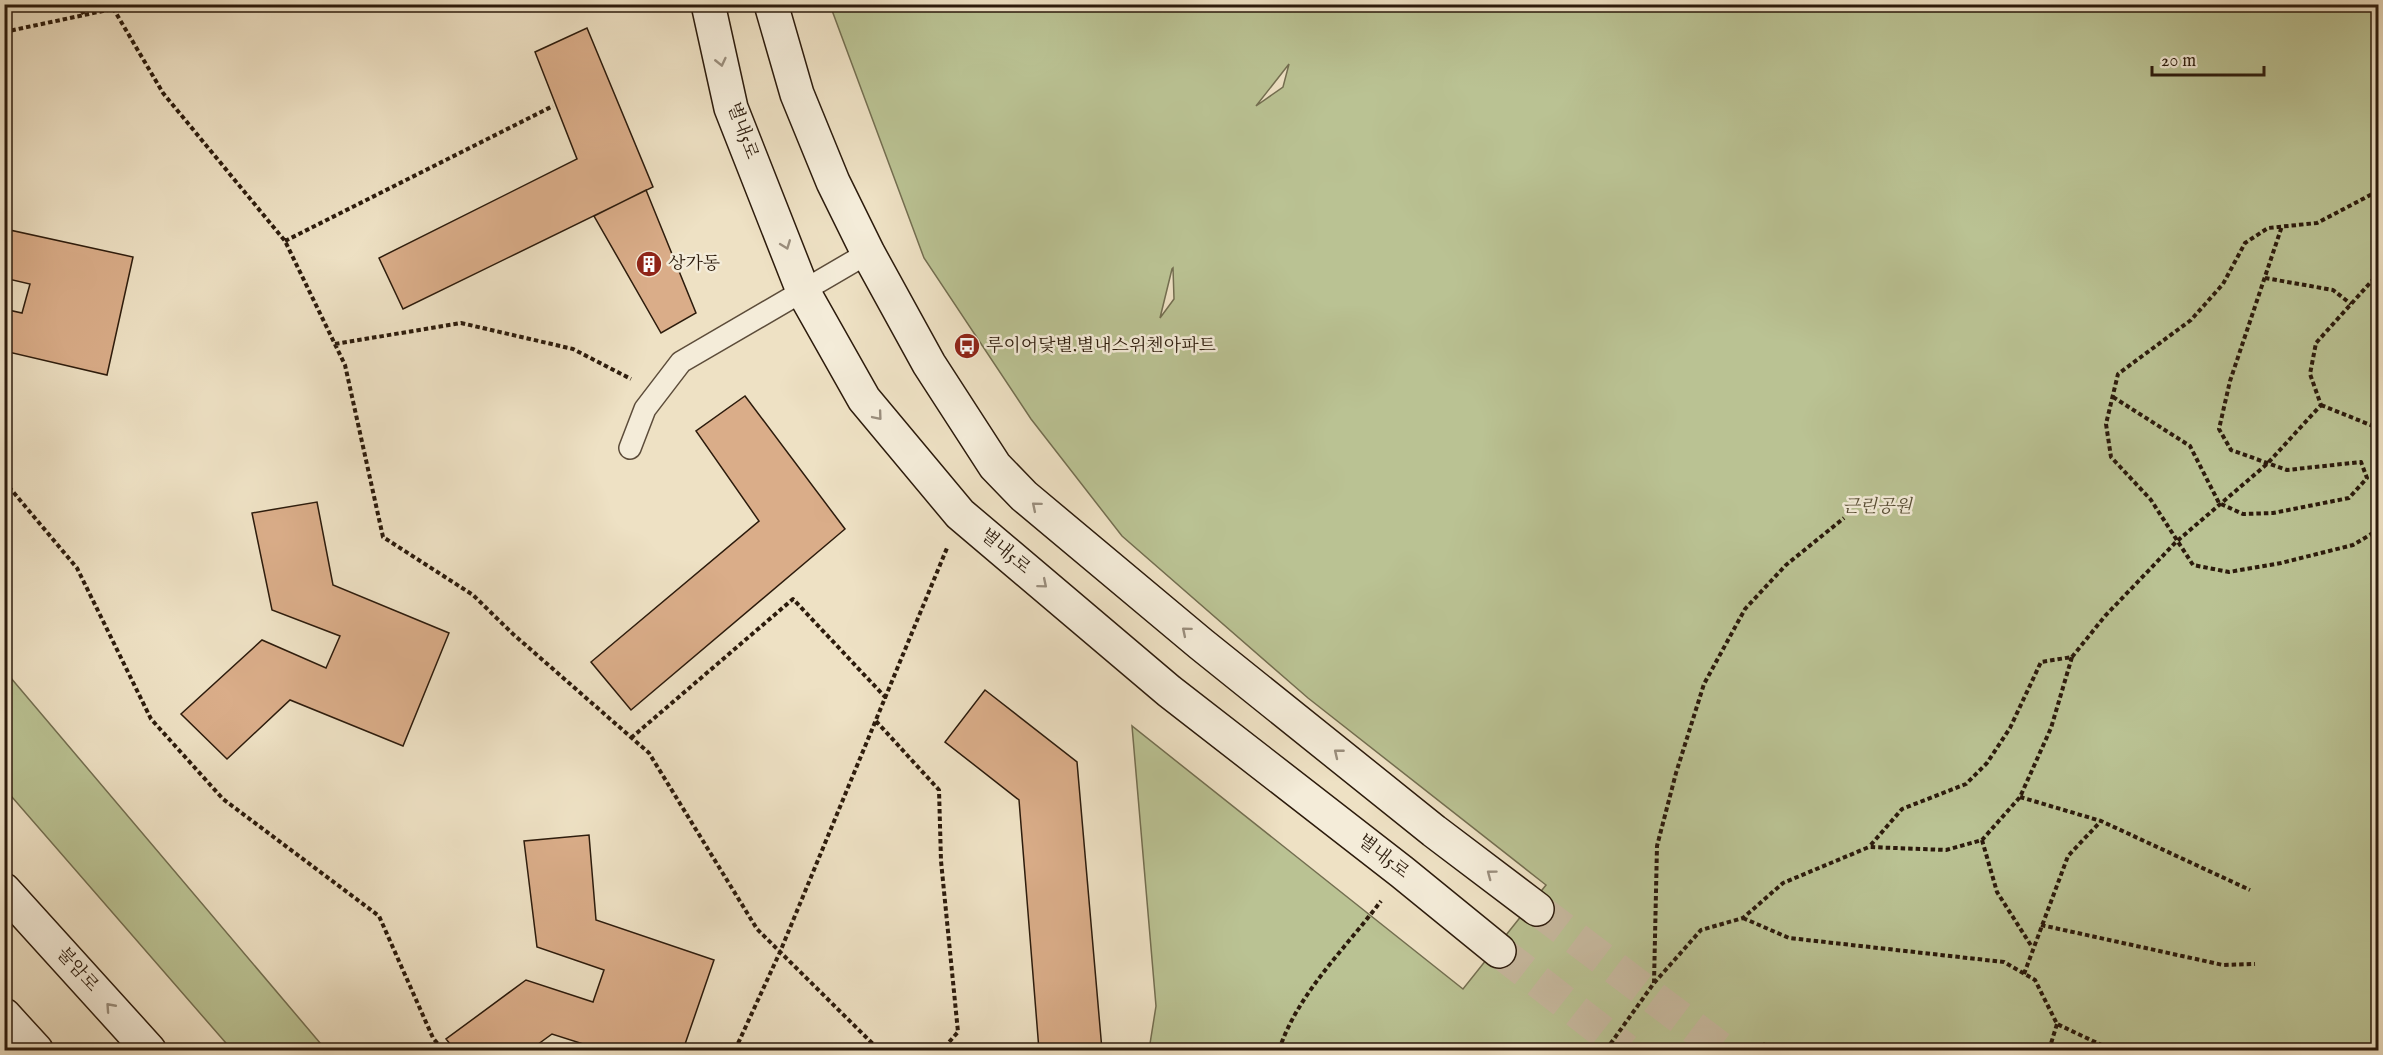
<svg xmlns="http://www.w3.org/2000/svg" width="2383" height="1055" font-family="'IM FELL English','Noto Serif KR',serif">
  <style>
    .green { fill: #bac293; stroke: #736e50; stroke-width: 1.5; fill-rule: evenodd }
    .building { fill: #daad89; stroke: #2c1b0c; stroke-width: 1.5 }
    .lines { fill: none; stroke-linecap: round; stroke-linejoin: round }
    .secondary-tunnel { stroke: #c7b99f; stroke-width: 33; stroke-dasharray: 33 16; stroke-linecap: butt }
    .lane-casing { stroke: #5c4c3a; stroke-width: 24 }
    .secondary-casing { stroke: #2c1b0c; stroke-width: 36 }
    .path { stroke: #2c1b0c; stroke-width: 4; stroke-dasharray: 4.5 3; stroke-linecap: butt }
    .lane { stroke: #f4ecd9; stroke-width: 21 }
    .secondary { stroke: #f4ecd9; stroke-width: 33 }
    .oneway { stroke: #9a8e7d }
    .labels { text-anchor: middle; dominant-baseline: central; stroke-width: 5; stroke-linejoin: round; paint-order: stroke }
    .street-label { font-size: 18px; fill: #2c1b0c; stroke: #f4ecd9 }
    .poi-label { font-size: 18px; fill: #2c1b0c; stroke: #f4ecd9; text-anchor: start }
    .park-label { font-size: 18px; font-style: italic; fill: #574d34; stroke: #f4ecd9 }
  </style>
  <rect width="100%" height="100%" fill="#eee1c4"/>
  <filter id="stains"><feTurbulence type="fractalNoise" baseFrequency=".00333" numOctaves="4"/><feColorMatrix values="0 0 0 0 .2 0 0 0 0 .09 0 0 0 0 .02 0 0 0 .5 -.17"/></filter>
  <radialGradient id="worn" r=".72"><stop offset=".6" stop-color="#630" stop-opacity="0"/><stop offset="1" stop-color="#630" stop-opacity=".3"/></radialGradient>
  <path class="green" d="M830,5H2378V1050H1773L1764,1043L1757,1050H1149L1156,1006L1132,726L1463,989L1546,885L1308,698L1122,536L1031,419L924,258ZM1289,64L1283,87L1256,106ZM1173,268L1174,299L1160,318L1172,269Z
    M4,671H5L326,1050H232L5,789Z"/>
  <path class="building" d="M587,28L653,187L403,309L379,258L577,159L535,52Z
    M646,190L696,313L661,333L594,216Z
    M4,206L10,230L133,257L107,375L4,351V309L22,313L30,284L4,278Z
    M745,396L845,529L631,710L591,662L759,521L696,431Z
    M317,502L333,585L449,633L403,746L290,700L227,759L181,714L262,640L326,668L340,636L272,610L252,513Z
    M985,690L1077,762L1102,1050H1039L1019,800L945,742Z
    M589,835L596,920L714,960L683,1050H602L552,1034L530,1050H455L446,1039L526,980L593,1002L604,970L537,947L524,841Z"/>
  <g class="lines">
    <path class="secondary-tunnel" d="M1537,909L1723,1050
      M1499,951L1626,1050"/>
    <g class="lane-casing">
      <path id="lane" d="M630,448L645,409L681,362L868,253"/>
    </g>
    <g class="secondary-casing">
      <path id="secondary" d="M708,4L731,108L803,291L864,399L960,514L1169,691L1402,872L1499,951
        M771,4L797,94L833,182L868,253L929,364L995,466L1024,496L1201,644L1434,831L1537,909
        M4,890L149,1050
        M4,1015L36,1050"/>
    </g>
    <path class="path" d="M77,4L84,14
      M113,8L163,93L285,241L345,365L383,537L473,595L513,634L649,753L757,929L879,1050
      M4,32L136,4
      M2378,191L2317,223L2268,228L2245,243L2223,284L2191,320L2118,374L2106,424L2111,457L2151,500L2193,565L2229,572L2281,563L2353,545L2378,530
      M285,241L553,106
      M2265,278L2333,290L2351,304
      M335,344L461,323L573,349L631,379
      M2113,397L2190,446L2219,503L2243,514L2273,513L2349,498L2367,478L2361,462L2287,470L2231,450L2219,429L2230,381L2282,226
      M2321,405L2378,428
      M4,481L77,568L151,719L223,799L379,916L433,1038L443,1050
      M2072,657L2105,616L2176,542L2267,464L2321,405L2310,374L2316,343L2378,274
      M876,721L939,790L941,861L958,1032L942,1050
      M631,738L793,599L886,698
      M2020,797L2101,821L2250,890
      M1982,840L1997,892L2032,947
      M1743,918L1789,938L2004,962L2035,980L2057,1024L2112,1050
      M2041,925L2223,965L2255,964
      M2024,974L2068,856L2101,821
      M1654,983L1657,846L1676,773L1704,684L1745,609L1786,565L1844,518
      M735,1050L780,952L947,548
      M1279,1050C1298,993 1345,949 1381,901
      M1606,1050L1654,983L1701,930L1743,918L1783,883L1869,847L1946,850L1982,840L2020,797L2051,728L2072,657L2041,662L2010,728L1987,763L1966,784L1902,809L1869,847
      M2049,1050L2057,1024"/>
    <use href="#lane" class="lane"/>
    <use href="#secondary" class="secondary"/>
  </g>
  <defs><path id="oneway-chevron" d="M-2-3.5L2.5 0L-2 3.5" fill="none" stroke-width="1.6" stroke-linecap="round" stroke-linejoin="round" transform="scale(1.5)"/></defs>
  <g class="oneway">
    <use href="#oneway-chevron" transform="translate(721 62) rotate(77)"/>
    <use href="#oneway-chevron" transform="translate(786 245) rotate(69)"/>
    <use href="#oneway-chevron" transform="translate(878 416) rotate(50)"/>
    <use href="#oneway-chevron" transform="translate(1036 506) rotate(-140)"/>
    <use href="#oneway-chevron" transform="translate(1043 584) rotate(40)"/>
    <use href="#oneway-chevron" transform="translate(1186 631) rotate(-140)"/>
    <use href="#oneway-chevron" transform="translate(1338 753) rotate(-141)"/>
    <use href="#oneway-chevron" transform="translate(1491 874) rotate(-143)"/>
    <use href="#oneway-chevron" transform="translate(110 1007) rotate(-132)"/>
  </g>
  <defs>
    <g id="building-disc" transform="scale(1.35)"><circle r="9.5" fill="#8f2418" stroke="#f4ecd9"/><path d="M-4-6H4V6H1V3H-1V6H-4ZM-2.5-4.3h1.7v1.8h-1.7ZM.8-4.3h1.7v1.8H.8ZM-2.5-1h1.7V.8h-1.7ZM.8-1h1.7V.8H.8Z" fill="#fff"/></g>
    <g id="bus-disc" transform="scale(1.35)"><circle r="9.5" fill="#8f2418" stroke="#f4ecd9"/><path d="M-5-6H5V4H4V6H2V4H-2V6H-4V4H-5ZM-3.5-4V0h7V-4ZM-3.5 1.2v1.5H-2V1.2ZM2 1.2v1.5H3.5V1.2Z" fill="#fff"/></g>
  </defs>
  <g fill-rule="evenodd">
    <use href="#building-disc" x="649" y="264"/>
    <use href="#bus-disc" x="967" y="346"/>
  </g>
  <g class="labels">
    <g class="street-label">
      <text transform="translate(742 131) rotate(70)">별내5로</text>
      <text transform="translate(1005 552) rotate(40)">별내5로</text>
      <text transform="translate(1383 857) rotate(38)">별내5로</text>
      <text transform="translate(77 970) rotate(48)">불암로</text>
    </g>
    <g class="poi-label">
      <text x="668" y="264">상가동</text>
      <text x="986" y="346">루이어닻별.별내스위첸아파트</text>
    </g>
    <g class="park-label">
      <text x="1877" y="507">근린공원</text>
    </g>
  </g>
  <rect width="2383" height="1055" fill="none" stroke="#eee1c4" stroke-width="24"/>
  <rect x="6" y="6" width="2371" height="1043" fill="none" stroke="#2c1b0c" stroke-width="3"/>
  <rect x="12" y="12" width="2359" height="1031" fill="none" stroke="#2c1b0c" stroke-width="1.5"/>
  <path d="M2152 66v9h112v-9" fill="none" stroke="#2c1b0c" stroke-width="3"/>
  <text x="2161" y="66" font-size="18" fill="#2c1b0c" stroke="#f4ecd9" stroke-width="4.5" paint-order="stroke">20 m</text>
  <rect width="100%" height="100%" filter="url(#stains)"/>
  <rect width="100%" height="100%" fill="url(#worn)"/>
</svg>
